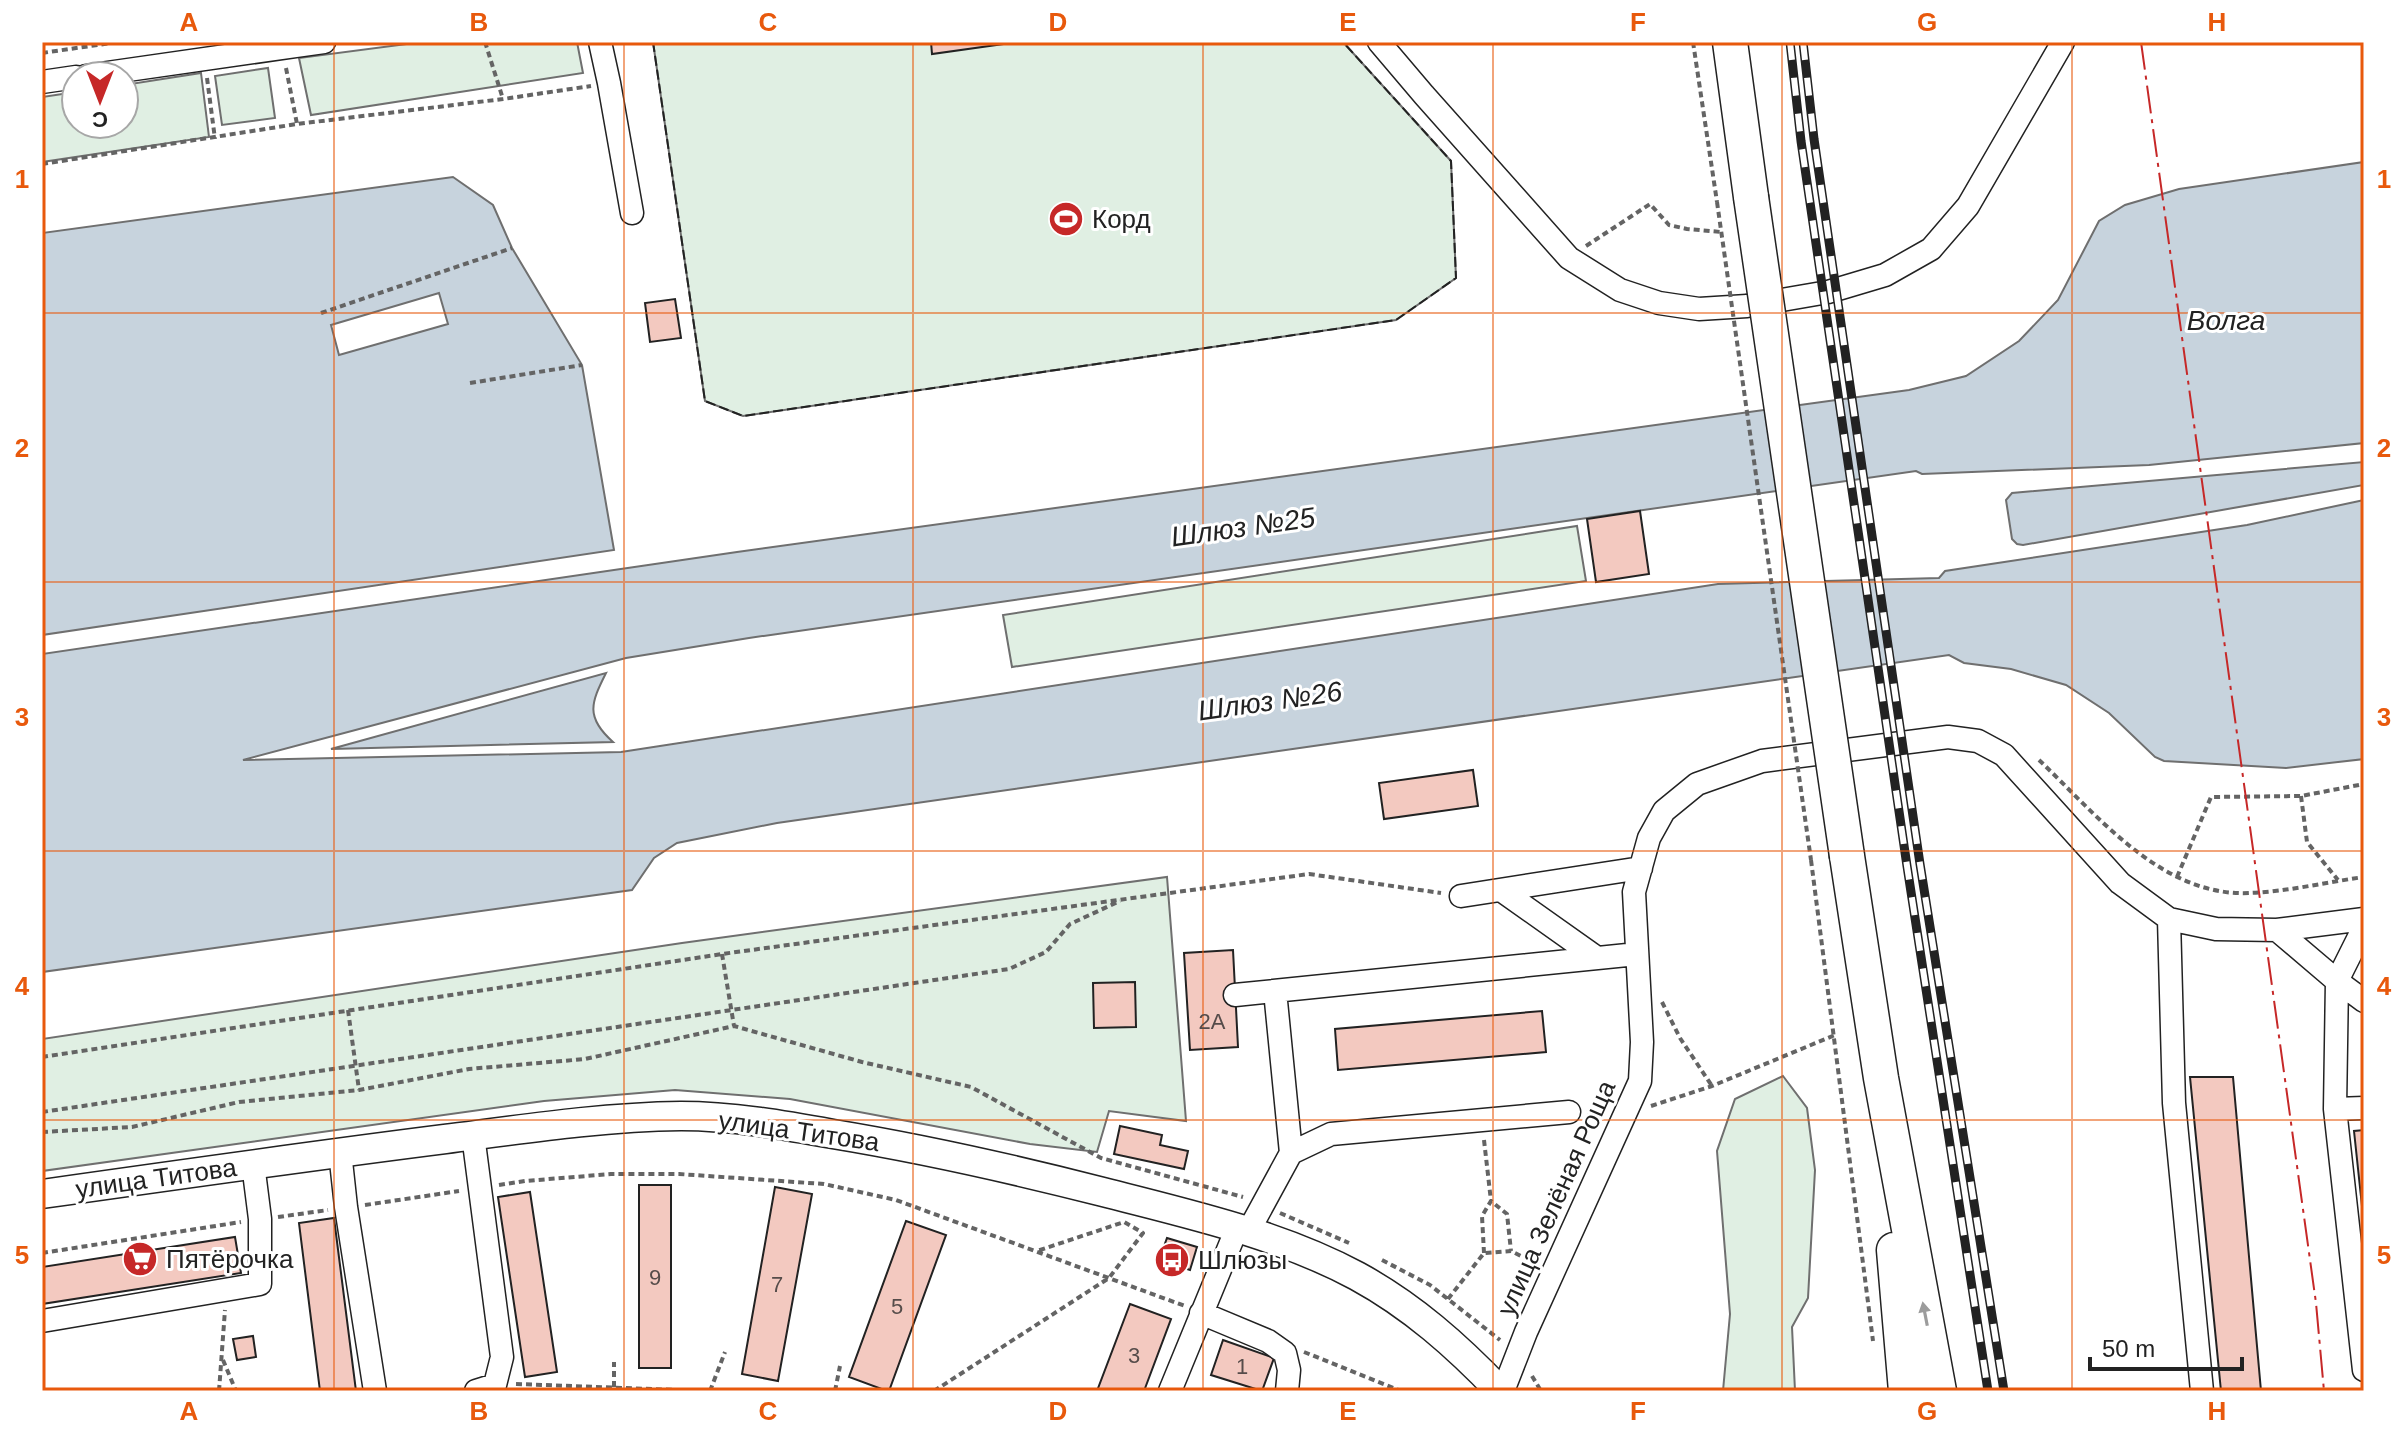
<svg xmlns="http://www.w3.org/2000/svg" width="2406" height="1433" font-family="Arial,sans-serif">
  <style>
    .green { fill: #e0efe3; stroke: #6f6f6f; stroke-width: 2 }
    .water { fill: #c7d3dd; stroke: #6f6f6f; stroke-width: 2 }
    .pier { fill: #fff; stroke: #6f6f6f; stroke-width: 2 }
    .building { fill: #f3c9c0; stroke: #222; stroke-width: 2 }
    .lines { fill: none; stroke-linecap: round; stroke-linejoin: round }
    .minor-casing { stroke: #222; stroke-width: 25 }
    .major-casing { stroke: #222; stroke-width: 31 }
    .highway-casing { stroke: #222; stroke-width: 37 }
    .path { stroke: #646464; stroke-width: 4; stroke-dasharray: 6 4; stroke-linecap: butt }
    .minor { stroke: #fff; stroke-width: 22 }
    .major { stroke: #fff; stroke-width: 28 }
    .highway { stroke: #fff; stroke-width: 34 }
    .rail-casing { stroke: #222; stroke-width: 9 }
    .rail { stroke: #fff; stroke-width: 6; stroke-dasharray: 18; stroke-linecap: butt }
    .highway-bridge-casing { stroke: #222; stroke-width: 37; stroke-linecap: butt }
    .path-bridge { stroke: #646464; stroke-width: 4; stroke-dasharray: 6 4; stroke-linecap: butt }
    .highway-bridge { stroke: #fff; stroke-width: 34 }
    .fence { stroke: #222; stroke-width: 2; stroke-dasharray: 10 4; stroke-linecap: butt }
    .power { stroke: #c62828; stroke-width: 2; stroke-dasharray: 28 6 4 6; stroke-linecap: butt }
    .oneway { fill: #9c9c9c }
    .grid { fill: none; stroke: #e8590c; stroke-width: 2; stroke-opacity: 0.55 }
    .labels { text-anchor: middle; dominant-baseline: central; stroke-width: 6; stroke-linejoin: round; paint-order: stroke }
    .number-label { font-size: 22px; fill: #564c4a }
    .poi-label { font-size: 26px; fill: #222; stroke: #fff; text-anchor: start }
    .street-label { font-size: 26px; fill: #222; stroke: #fff }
    .water-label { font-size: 28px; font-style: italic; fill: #222; stroke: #fff }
    .neatline { fill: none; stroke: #e8590c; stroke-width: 3 }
    .grid-label { font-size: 26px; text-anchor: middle; font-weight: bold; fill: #e8590c }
  </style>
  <rect width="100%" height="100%" fill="#fff"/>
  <path class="green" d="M422,42H577L583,73L311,115L299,58Z
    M653,42H1343L1451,161L1456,278L1396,320L743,416L705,401Z
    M268,68L275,118L222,125L215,76Z
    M201,73L209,137L42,162V97L76,92V124H124V85Z
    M1577,526L1586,581L1012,667L1003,615Z
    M1167,877L1186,1121L1109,1111L1097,1152L1030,1144L790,1099L675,1090L544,1101L42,1171V1039L682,943Z
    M1783,1076L1807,1108L1815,1170L1808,1298L1792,1327L1795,1391H1723L1730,1314L1717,1151L1735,1099Z"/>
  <path class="water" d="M2364,162V443L2149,465L1922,474L1916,471L749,638L626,658L243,760L621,752L1718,584L1939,578L1945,571L2247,525L2364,500V759L2286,768L2164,761L2155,757L2109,713L2066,685L2011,669L1964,663L1949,655L777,823L677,843L654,858L632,890L42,972V654L737,552L1909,390L1966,376L2019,341L2058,300L2099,221L2125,205L2179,189Z
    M453,177L493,205L512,248L582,365L614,550L42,635V233Z
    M2364,462V485L2023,545L2017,544L2012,539L2006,500L2012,493Z
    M606,673C591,703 585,717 613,742L331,749Z"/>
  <path class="pier" d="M439,293L448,324L339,355L331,325Z"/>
  <path class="building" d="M931,42H1018L932,54Z
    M675,299L681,338L650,342L645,303Z
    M1640,511L1649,574L1596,582L1587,519Z
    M1473,770L1478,806L1384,819L1379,783Z
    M1233,950L1238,1047L1190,1050L1184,953Z
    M1135,982L1136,1027L1094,1028L1093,983Z
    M1542,1011L1546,1052L1338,1070L1335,1029Z
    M2190,1077H2233L2261,1391H2221Z
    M1120,1126L1162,1135L1160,1145L1188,1151L1184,1169L1114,1154Z
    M2364,1130V1225L2354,1131Z
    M639,1185H671V1368H639Z
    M775,1187L812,1194L778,1381L742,1374Z
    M530,1192L557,1372L525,1377L498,1197Z
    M334,1218L356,1391H320L299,1223Z
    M906,1221L946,1235L889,1391H887L849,1377Z
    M235,1237L241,1273L42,1304V1267Z
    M1167,1238L1197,1247L1190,1270L1159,1260Z
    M1130,1304L1171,1319L1144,1391H1097Z
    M253,1336L256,1357L237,1360L233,1339Z
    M1223,1340L1274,1358L1262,1391L1211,1375Z"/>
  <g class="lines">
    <g class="minor-casing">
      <path id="minor" d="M600,42L609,83L632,213
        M1379,42L1424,95L1569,258L1620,290L1659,303L1699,309L1747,306L1828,292L1885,275L1931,249L1968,206L2063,42
        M86,76L324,42
        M42,82L76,77
        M1501,890L1597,958
        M1461,896L1641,868
        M2169,919L2174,1103L2202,1391
        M2364,927L2337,981L2335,1109L2364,1370
        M2277,930L2337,981L2364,1001
        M1275,991L1291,1153
        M1235,995L1637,954
        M2335,1109L2364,1108
        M473,1135L502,1357L495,1385L476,1391
        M340,1152L346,1207L375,1391
        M1248,1232L1291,1153L1331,1134L1569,1112
        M1201,1313L1268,1341L1285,1353L1289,1370L1287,1391
        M42,1321L260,1284V1219L253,1164
        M1170,1391L1237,1228
        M1503,1391L1526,1332L1640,1081L1642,1042L1634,892L1649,838L1664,811L1697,784L1762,761L1948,737L1978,741L2004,755L2120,883L2169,919L2216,929L2277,930L2364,919"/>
    </g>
    <g class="major-casing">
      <path id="major" d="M42,1194C176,1175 310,1156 445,1139C523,1129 602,1117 681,1116C732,1116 783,1125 833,1134C924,1149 1013,1169 1103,1192C1188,1214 1279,1234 1357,1276C1412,1306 1457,1346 1500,1391"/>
    </g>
    <g class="highway-casing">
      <path id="highway" d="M1730,42L1751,197
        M1847,856L1881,1078L1939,1391
        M1894,1250L1906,1391"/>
    </g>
    <path class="path" d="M485,42L503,99
      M1693,42L1717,202
      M42,53L118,42
      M286,68L297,124
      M207,78L215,139
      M42,164L297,124L503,99L591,86
      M1586,246L1650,204L1669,225L1687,229L1721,232
      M321,313L512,248
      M470,383L582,365
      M2039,760C2097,815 2162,897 2249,893C2285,892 2327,882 2364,877
      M2301,796L2307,842L2338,880
      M1811,860L1873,1341
      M2177,877L2211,797L2301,796L2364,784
      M722,954L734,1026
      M1662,1002L1680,1038L1712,1086
      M348,1010L359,1090
      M42,1057L722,954L1309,874L1441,893
      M1651,1106L1712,1086L1835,1035
      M42,1112L1009,969L1046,952L1070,924L1120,901
      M1587,1112L1606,1111
      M42,1132L132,1127L239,1102L359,1090L469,1069L585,1059L734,1026L862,1062L971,1087L1101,1158L1243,1197
      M1484,1140L1491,1201
      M499,1185L525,1181L611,1174H679L824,1184L896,1200L1185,1306
      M365,1205L459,1191
      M1280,1213L1349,1243
      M278,1217L328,1210
      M42,1253L241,1222
      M1484,1253L1482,1216L1491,1201L1507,1214L1511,1251
      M1382,1260L1430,1285L1500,1340
      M1448,1299L1484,1253L1511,1251L1535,1263
      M1304,1352L1401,1391
      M223,1360L236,1391
      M1532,1376L1541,1391
      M516,1384L705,1391
      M614,1387V1362
      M219,1391L225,1310
      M710,1391L725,1352
      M835,1391L840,1366
      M934,1391L1109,1278L1143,1233L1124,1222L1037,1251"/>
    <use href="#minor" class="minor"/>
    <use href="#major" class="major"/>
    <use href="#highway" class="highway"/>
    <g class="rail-casing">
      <path id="rail" d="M1790,42L1801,141L1907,866L1988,1391
        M1803,42L1814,139L1920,864L2004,1391"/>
    </g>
    <use href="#rail" class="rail"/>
    <g class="highway-bridge-casing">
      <path id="highway-bridge" d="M1751,197L1847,856"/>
    </g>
    <path class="path-bridge" d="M1717,202L1811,860"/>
    <use href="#highway-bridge" class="highway-bridge"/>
    <path class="fence" d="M653,42L705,401L743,416L1396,320L1456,278L1451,161L1343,42"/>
    <path class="power" d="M2141,42L2316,1303L2324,1391"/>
  </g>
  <defs><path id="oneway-solid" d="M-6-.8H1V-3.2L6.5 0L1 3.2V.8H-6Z" transform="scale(2)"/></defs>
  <use class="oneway" href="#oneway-solid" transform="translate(1925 1314) rotate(-101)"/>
  <path class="grid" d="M334,42V1391M624,42V1391M913,42V1391M1203,42V1391M1493,42V1391M1782,42V1391M2072,42V1391M42,313H2364M42,582H2364M42,851H2364M42,1120H2364"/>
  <defs>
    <g id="stadium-disc" transform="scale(1.8)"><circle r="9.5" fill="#c62828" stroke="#fff"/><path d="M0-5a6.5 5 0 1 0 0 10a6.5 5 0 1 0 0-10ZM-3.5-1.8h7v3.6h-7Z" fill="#fff"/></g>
    <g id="supermarket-disc" transform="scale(1.8)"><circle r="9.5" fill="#c62828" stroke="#fff"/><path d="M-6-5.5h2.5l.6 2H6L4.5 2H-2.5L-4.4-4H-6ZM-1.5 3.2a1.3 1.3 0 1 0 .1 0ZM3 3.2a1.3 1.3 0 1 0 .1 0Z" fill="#fff"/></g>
    <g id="bus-disc" transform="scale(1.8)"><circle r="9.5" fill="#c62828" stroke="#fff"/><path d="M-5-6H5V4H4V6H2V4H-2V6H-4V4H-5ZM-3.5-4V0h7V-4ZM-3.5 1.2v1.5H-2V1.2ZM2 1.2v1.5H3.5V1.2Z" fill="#fff"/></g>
  </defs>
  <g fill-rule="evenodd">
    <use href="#stadium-disc" x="1066" y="219"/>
    <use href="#supermarket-disc" x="140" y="1259"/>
    <use href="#bus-disc" x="1172" y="1260"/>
  </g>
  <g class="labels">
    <g class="number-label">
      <text x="1212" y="1021">2А</text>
      <text x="655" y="1277">9</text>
      <text x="777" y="1284">7</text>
      <text x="897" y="1306">5</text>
      <text x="1134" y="1355">3</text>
      <text x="1242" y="1366">1</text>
    </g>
    <g class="poi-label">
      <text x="1092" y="219">Корд</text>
      <text x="166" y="1259">Пятёрочка</text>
      <text x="1198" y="1260">Шлюзы</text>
    </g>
    <g class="street-label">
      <text transform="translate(799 1131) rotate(8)">улица Титова</text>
      <text transform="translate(156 1178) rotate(-8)">улица Титова</text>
      <text transform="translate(1556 1198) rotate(-66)">улица Зелёная Роща</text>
    </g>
    <g class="water-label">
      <text x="2226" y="320">Волга</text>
      <text transform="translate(1243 527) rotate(-8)">Шлюз №25</text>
      <text transform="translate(1270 701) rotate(-8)">Шлюз №26</text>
    </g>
  </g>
  <rect width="2406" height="1433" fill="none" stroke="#ffffff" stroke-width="88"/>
  <g transform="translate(100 100) rotate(180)"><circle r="38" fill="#ffffff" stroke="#a7a7a7" stroke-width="2"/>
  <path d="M0-6L14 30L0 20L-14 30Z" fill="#c62828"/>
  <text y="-12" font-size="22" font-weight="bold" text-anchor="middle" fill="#222222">С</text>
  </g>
  <path d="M2090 1357v12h152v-12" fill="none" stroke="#222222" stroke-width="4"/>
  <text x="2102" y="1357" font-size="24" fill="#222222" stroke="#ffffff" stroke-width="6" paint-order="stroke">50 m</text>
  <rect x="44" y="44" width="2318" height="1345" class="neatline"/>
  <g class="grid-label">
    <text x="189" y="31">A</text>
    <text x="479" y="31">B</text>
    <text x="768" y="31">C</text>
    <text x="1058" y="31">D</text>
    <text x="1348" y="31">E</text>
    <text x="1638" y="31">F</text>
    <text x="1927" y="31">G</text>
    <text x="2217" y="31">H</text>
    <text x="22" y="188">1</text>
    <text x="2384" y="188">1</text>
    <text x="22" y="457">2</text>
    <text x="2384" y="457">2</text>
    <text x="22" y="726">3</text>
    <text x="2384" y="726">3</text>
    <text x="22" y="995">4</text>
    <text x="2384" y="995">4</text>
    <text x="22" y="1264">5</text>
    <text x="2384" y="1264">5</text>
    <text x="189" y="1420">A</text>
    <text x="479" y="1420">B</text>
    <text x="768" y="1420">C</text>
    <text x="1058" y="1420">D</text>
    <text x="1348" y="1420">E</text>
    <text x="1638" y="1420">F</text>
    <text x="1927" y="1420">G</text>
    <text x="2217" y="1420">H</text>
  </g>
</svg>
